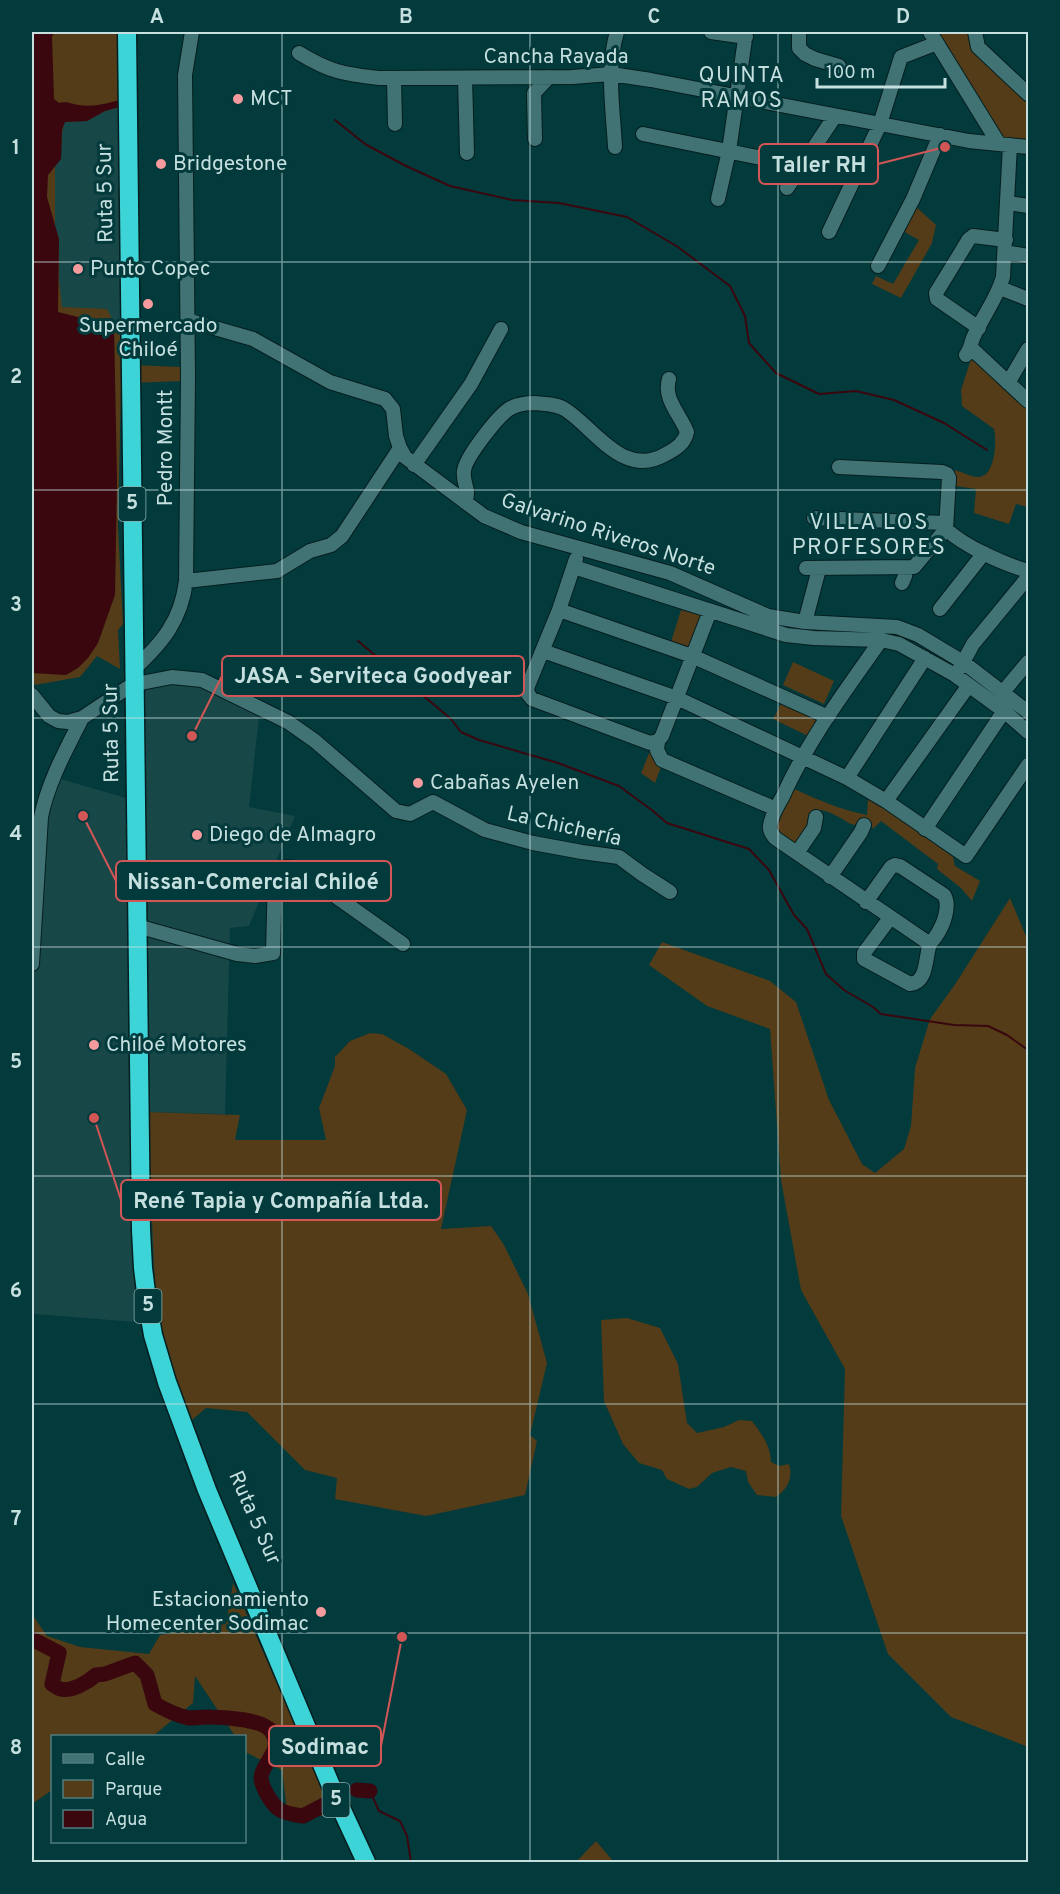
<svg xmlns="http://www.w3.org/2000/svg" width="1060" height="1894" font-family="Overpass,sans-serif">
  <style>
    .built { fill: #184748 }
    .green { fill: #533c17 }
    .water { fill: #3a070f }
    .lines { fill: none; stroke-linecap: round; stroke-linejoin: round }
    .stream { stroke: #3a070f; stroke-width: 2 }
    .river { stroke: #3a070f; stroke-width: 15 }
    .minor-casing { stroke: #051e1f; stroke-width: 16 }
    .highway-casing { stroke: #051e1f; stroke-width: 21 }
    .minor { stroke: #427374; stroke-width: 14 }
    .highway { stroke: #3dd4d8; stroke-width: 18 }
    .grid { fill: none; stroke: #c6dfdf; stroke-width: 1.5; stroke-opacity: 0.55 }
    .poi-dot { fill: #f59b9e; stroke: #033a3c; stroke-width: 2 }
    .labels { text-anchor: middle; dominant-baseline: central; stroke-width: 6; stroke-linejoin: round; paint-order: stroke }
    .shield { fill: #033a3c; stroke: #8caeae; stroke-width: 1.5 }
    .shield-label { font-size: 20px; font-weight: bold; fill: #c6dfdf }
    .street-label { font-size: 21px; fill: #c6dfdf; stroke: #033a3c }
    .poi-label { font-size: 21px; fill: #c6dfdf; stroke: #033a3c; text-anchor: start }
    .neighbourhood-label { font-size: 22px; letter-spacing: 1.5px; fill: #c6dfdf; stroke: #033a3c }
    .leader { fill: none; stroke: #d25656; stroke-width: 2 }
    .callout-dot { fill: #d25656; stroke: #033a3c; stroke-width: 2 }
    .callout { fill: #033a3c; stroke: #d25656; stroke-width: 2 }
    .callout-label { font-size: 22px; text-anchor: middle; font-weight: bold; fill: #c6dfdf }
    .neatline { fill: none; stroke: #c6dfdf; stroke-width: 2 }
    .grid-label { font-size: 20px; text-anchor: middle; font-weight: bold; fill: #c6dfdf }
  </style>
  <rect width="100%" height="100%" fill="#033a3c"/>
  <path class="built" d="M119,107L121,326L58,313L47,197L48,175L61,159L62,130L65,122L87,121L105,111Z
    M192,681L215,691L259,717L249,807L295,816L249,926L230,928L225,1114L147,1112L155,1285L160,1324L35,1314L32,1313V906L43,826L57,778L126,798L143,795V688Z"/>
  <path class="green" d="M32,32H118L119,107L105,111L87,121L65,122C58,139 66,152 55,167V227L59,239V280L62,307L107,309L122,339L118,527L123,624L118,630L120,669L97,656L80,677L35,685L32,680Z
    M932,32H972L1028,97V146L1000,142Z
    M914,205L936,225L932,243L901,298L872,284L876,276L893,284L919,240L901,230Z
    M971,359L1028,409V507L1016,504L1009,524L974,513L976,489L955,486V470C962,472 971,477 979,477C995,476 997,442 994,429L962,406L961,390Z
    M133,365L181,367L182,381L133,383Z
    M681,610L704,616L692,648L671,642Z
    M793,662L834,681L824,704L783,685Z
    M782,702L819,718L808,736L773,719Z
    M650,751L657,755L662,764L655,783L641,773Z
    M792,788C816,799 841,810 867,815L868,798L876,802L949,854L953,857L955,866L980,881L972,901L961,888L937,869L938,864L881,821L873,829L871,823L867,819L860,820L855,825L851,824C839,818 824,806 811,811L809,818L810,826L801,843L794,844L776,831L779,818Z
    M1010,898L1028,941V1747L951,1717L888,1654L841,1516L845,1369L801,1290L781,1180L770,1029L707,1006L649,965L662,942L770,981L796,1002L829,1100L862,1164L875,1173L904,1149L911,1126L915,1068L930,1019L954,986Z
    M370,1033L382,1034L409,1049L446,1074L467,1110L441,1229L491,1226L504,1245L528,1294L547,1363L530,1435L537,1441L525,1495L426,1516L335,1499L337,1478L305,1470L247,1412L206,1408L192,1420L171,1367L160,1324L155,1285L147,1112L240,1115L235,1140H326L319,1108L335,1066V1057L350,1041Z
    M627,1318L660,1328L678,1364L687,1423L697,1433L724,1427L739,1420L752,1421C761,1433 771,1446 771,1462L779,1466L789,1464C793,1479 788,1488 776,1497L757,1495L748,1482L746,1471L731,1467L712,1473L697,1487L689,1489L667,1479L662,1470L639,1463L623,1444L604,1401L601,1320Z
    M233,1583L333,1812L324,1816L287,1811L282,1770L245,1752L244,1736H235L195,1676L193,1703L153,1736H52V1790L32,1804V1614L47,1636L80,1647L149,1654L160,1635L226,1624Z
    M596,1841L614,1862H576Z"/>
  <path class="water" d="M32,32H54L52,37L54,99L59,103C69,101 70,104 79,105C93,107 105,104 119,100V107L105,111L87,121L65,122L62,130L61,159L48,175L47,197L59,239L58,312L114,326L117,480L115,595L98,643L88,658L78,668L66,675L32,673Z"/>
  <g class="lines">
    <path class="stream" d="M335,120L365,144L404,165L450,186L512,200L559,203L627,217L678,247L730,286L745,316L749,343L776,373L819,394L856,391L894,400L944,423L987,450
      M358,641L451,719L461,732L479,740L558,763L619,786L653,811L667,823L749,849L769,870L794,915L807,929L826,974L844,990L873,1007L881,1014L954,1025L988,1026L1007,1035L1028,1050
      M370,1791L379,1811L400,1821L407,1836L411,1862"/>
    <path class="river" d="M32,1639L59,1653L52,1684C55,1686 57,1688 60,1689C72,1692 88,1682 96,1675L105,1674L135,1663L147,1675L155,1704C166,1710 177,1716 189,1718C195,1718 202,1717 208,1717C222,1717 262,1719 271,1731C285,1750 261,1763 261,1778C262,1788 272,1805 280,1810C287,1814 296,1815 303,1816L324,1805
      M357,1790L370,1791"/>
    <g class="minor-casing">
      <path id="minor" d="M711,32L746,37
        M799,32V48L805,54L815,59L839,66
        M930,32L999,144
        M975,32L978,47L1028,94
        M299,53C330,72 344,74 379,78L572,77L611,74L651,80L969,141L1028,147
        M394,78L395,124
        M465,78L467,153
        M643,134L801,166
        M535,139L534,93L549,77
        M615,147C613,109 606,68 617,32
        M787,188L835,116
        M718,199L729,151L746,32
        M1008,203L1028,206
        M829,232L880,124L901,57L937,43
        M1005,252L1028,256
        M878,266L913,199L940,135
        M1000,288L1028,299
        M187,320L253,339L330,382L385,399L393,409L396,436L400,448L405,457L484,516L521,532L670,573L768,616L805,622L897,627L918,635L963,662L1028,712
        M979,328L937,299L936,293L969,239L973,236L1006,240
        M971,348L1028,401
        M966,355C971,349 970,345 973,338C982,317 997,299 1003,277L1010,145
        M1008,383L1028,349
        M414,465L471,384L501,329
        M465,502C471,490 462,483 464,471C465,458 497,417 509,409C517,404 526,403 535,403C545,404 558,404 566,410C596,430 624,479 666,454C676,449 685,443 687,432C680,414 663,399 669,379
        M814,518L945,523
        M946,529C965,547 1004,564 1028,571
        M576,559L559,610L527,688L528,694L532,699L650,743L658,741L662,736L710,611
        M574,567L786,635L814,638L881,640L899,644L955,675L1004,711L1028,732
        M806,568L914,567L946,529L949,478L947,474L942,472L839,467
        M186,581L277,571L310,551L331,545L342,536L400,448
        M902,583L905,576L906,568
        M940,609L984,553
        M559,610L692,656L828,717
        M805,622L819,569
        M881,640C846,690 808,740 783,796C778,805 771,816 770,826C769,830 772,834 775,838L930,944
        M543,651L677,698L847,778L886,801L966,856L1028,765
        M960,668L973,644L1028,577
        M134,669C162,643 181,621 186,581L188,377L185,75L192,32
        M1003,692L1028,662
        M32,695L49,716L58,721L68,722L82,718L127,688L141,683L172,677L202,680L288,722L315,741L396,811L410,814L433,802L485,830L533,843L582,852L619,857L642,874L670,892
        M658,741L657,750L662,760L776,809
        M847,778L925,658
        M886,801L969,685
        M925,829L1004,711
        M797,853L814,828L816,817
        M830,877L861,832L864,825
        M866,902L891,867L895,865L900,866L944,895C951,906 943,926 936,936C935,939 931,941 930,944C925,956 928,983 910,984L864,959V953L890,918
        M137,926L237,954L255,956L273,953L275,874C282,865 290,866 300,871L403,944
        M32,964L41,817C48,782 66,750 82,718"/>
    </g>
    <g class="highway-casing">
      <path id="highway" d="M127,32L141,1230L143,1268L147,1300L153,1335L167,1382L207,1490L334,1793L366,1862"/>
    </g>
    <use href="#minor" class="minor"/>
    <use href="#highway" class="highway"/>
  </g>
  <path class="grid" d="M282,32V1862M530,32V1862M778,32V1862M32,262H1028M32,490H1028M32,718H1028M32,947H1028M32,1176H1028M32,1404H1028M32,1633H1028"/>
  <g class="poi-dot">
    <circle cx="238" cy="99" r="6"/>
    <circle cx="161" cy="164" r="6"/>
    <circle cx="78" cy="269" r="6"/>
    <circle cx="148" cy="304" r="6"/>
    <circle cx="418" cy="783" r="6"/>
    <circle cx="197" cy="835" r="6"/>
    <circle cx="94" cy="1045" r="6"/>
    <circle cx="321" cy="1612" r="6"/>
  </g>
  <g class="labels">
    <g class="shield">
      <rect x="118.5" y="487" width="27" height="34" rx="4.5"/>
      <rect x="134.5" y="1289" width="27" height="34" rx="4.5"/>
      <rect x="322.5" y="1783" width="27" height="34" rx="4.5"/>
    </g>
    <g class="shield-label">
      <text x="132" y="504">5</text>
      <text x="148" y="1306">5</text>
      <text x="336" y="1800">5</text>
    </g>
    <g class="street-label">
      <text x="556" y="57">Cancha Rayada</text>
      <text transform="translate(106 193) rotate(-91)">Ruta 5 Sur</text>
      <text transform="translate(166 448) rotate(-90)">Pedro Montt</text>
      <text transform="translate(608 535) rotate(18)">Galvarino Riveros Norte</text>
      <text transform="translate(112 733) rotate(-91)">Ruta 5 Sur</text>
      <text transform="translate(564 827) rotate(13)">La Chichería</text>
      <text transform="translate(254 1518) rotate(66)">Ruta 5 Sur</text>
    </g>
    <g class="poi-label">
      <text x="250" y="99">MCT</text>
      <text x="173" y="164">Bridgestone</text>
      <text x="90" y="269">Punto Copec</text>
      <text x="148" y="326" text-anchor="middle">Supermercado<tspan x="148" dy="24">Chiloé</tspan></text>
      <text x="430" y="783">Cabañas Ayelen</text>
      <text x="209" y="835">Diego de Almagro</text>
      <text x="106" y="1045">Chiloé Motores</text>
      <text x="309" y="1600" text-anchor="end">Estacionamiento<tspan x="309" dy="24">Homecenter Sodimac</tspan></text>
    </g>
    <g class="neighbourhood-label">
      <text x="742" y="76">QUINTA<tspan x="742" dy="25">RAMOS</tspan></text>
      <text x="869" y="523">VILLA LOS<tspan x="869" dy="25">PROFESORES</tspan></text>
    </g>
  </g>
  <path class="leader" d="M945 147L878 164M192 736L222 676M83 816L116 881M94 1118L121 1200M402 1637L381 1746"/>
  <g class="callout-dot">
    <circle cx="945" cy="147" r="6"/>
    <circle cx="192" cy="736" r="6"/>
    <circle cx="83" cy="816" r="6"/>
    <circle cx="94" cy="1118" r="6"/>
    <circle cx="402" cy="1637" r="6"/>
  </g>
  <g class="callout">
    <rect x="759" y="144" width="119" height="40" rx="6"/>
    <rect x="222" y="656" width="302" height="40" rx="6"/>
    <rect x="116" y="861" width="275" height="40" rx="6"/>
    <rect x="121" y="1180" width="320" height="40" rx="6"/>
    <rect x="269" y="1726" width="112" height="40" rx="6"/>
  </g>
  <g class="callout-label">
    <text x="819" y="172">Taller RH</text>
    <text x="373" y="683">JASA - Serviteca Goodyear</text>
    <text x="253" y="889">Nissan-Comercial Chiloé</text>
    <text x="281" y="1208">René Tapia y Compañía Ltda.</text>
    <text x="325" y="1754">Sodimac</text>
  </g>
  <rect width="1060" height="1894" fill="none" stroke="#033a3c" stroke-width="66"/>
  <rect x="51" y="1735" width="195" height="108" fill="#033a3c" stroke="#517c7d" stroke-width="1.5"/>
  <rect x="63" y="1754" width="30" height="9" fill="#427374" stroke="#517c7d" stroke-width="1.5"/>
  <text x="105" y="1765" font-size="18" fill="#c6dfdf">Calle</text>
  <rect x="63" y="1780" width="30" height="18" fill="#533c17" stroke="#517c7d" stroke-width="1.5"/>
  <text x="105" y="1795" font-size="18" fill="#c6dfdf">Parque</text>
  <rect x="63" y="1810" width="30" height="18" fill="#3a070f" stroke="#517c7d" stroke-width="1.5"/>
  <text x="105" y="1825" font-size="18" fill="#c6dfdf">Agua</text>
  <path d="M817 78v9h128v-9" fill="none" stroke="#c6dfdf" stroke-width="3"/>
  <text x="826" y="78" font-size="18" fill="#c6dfdf" stroke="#033a3c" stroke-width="4.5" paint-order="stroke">100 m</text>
  <rect x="33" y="33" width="994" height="1828" class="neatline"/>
  <g class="grid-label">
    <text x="157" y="23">A</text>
    <text x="406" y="23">B</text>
    <text x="654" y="23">C</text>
    <text x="903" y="23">D</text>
    <text x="16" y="154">1</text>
    <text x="16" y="383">2</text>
    <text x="16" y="611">3</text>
    <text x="16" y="840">4</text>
    <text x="16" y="1068">5</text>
    <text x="16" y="1297">6</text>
    <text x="16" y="1525">7</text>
    <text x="16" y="1754">8</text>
  </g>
</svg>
